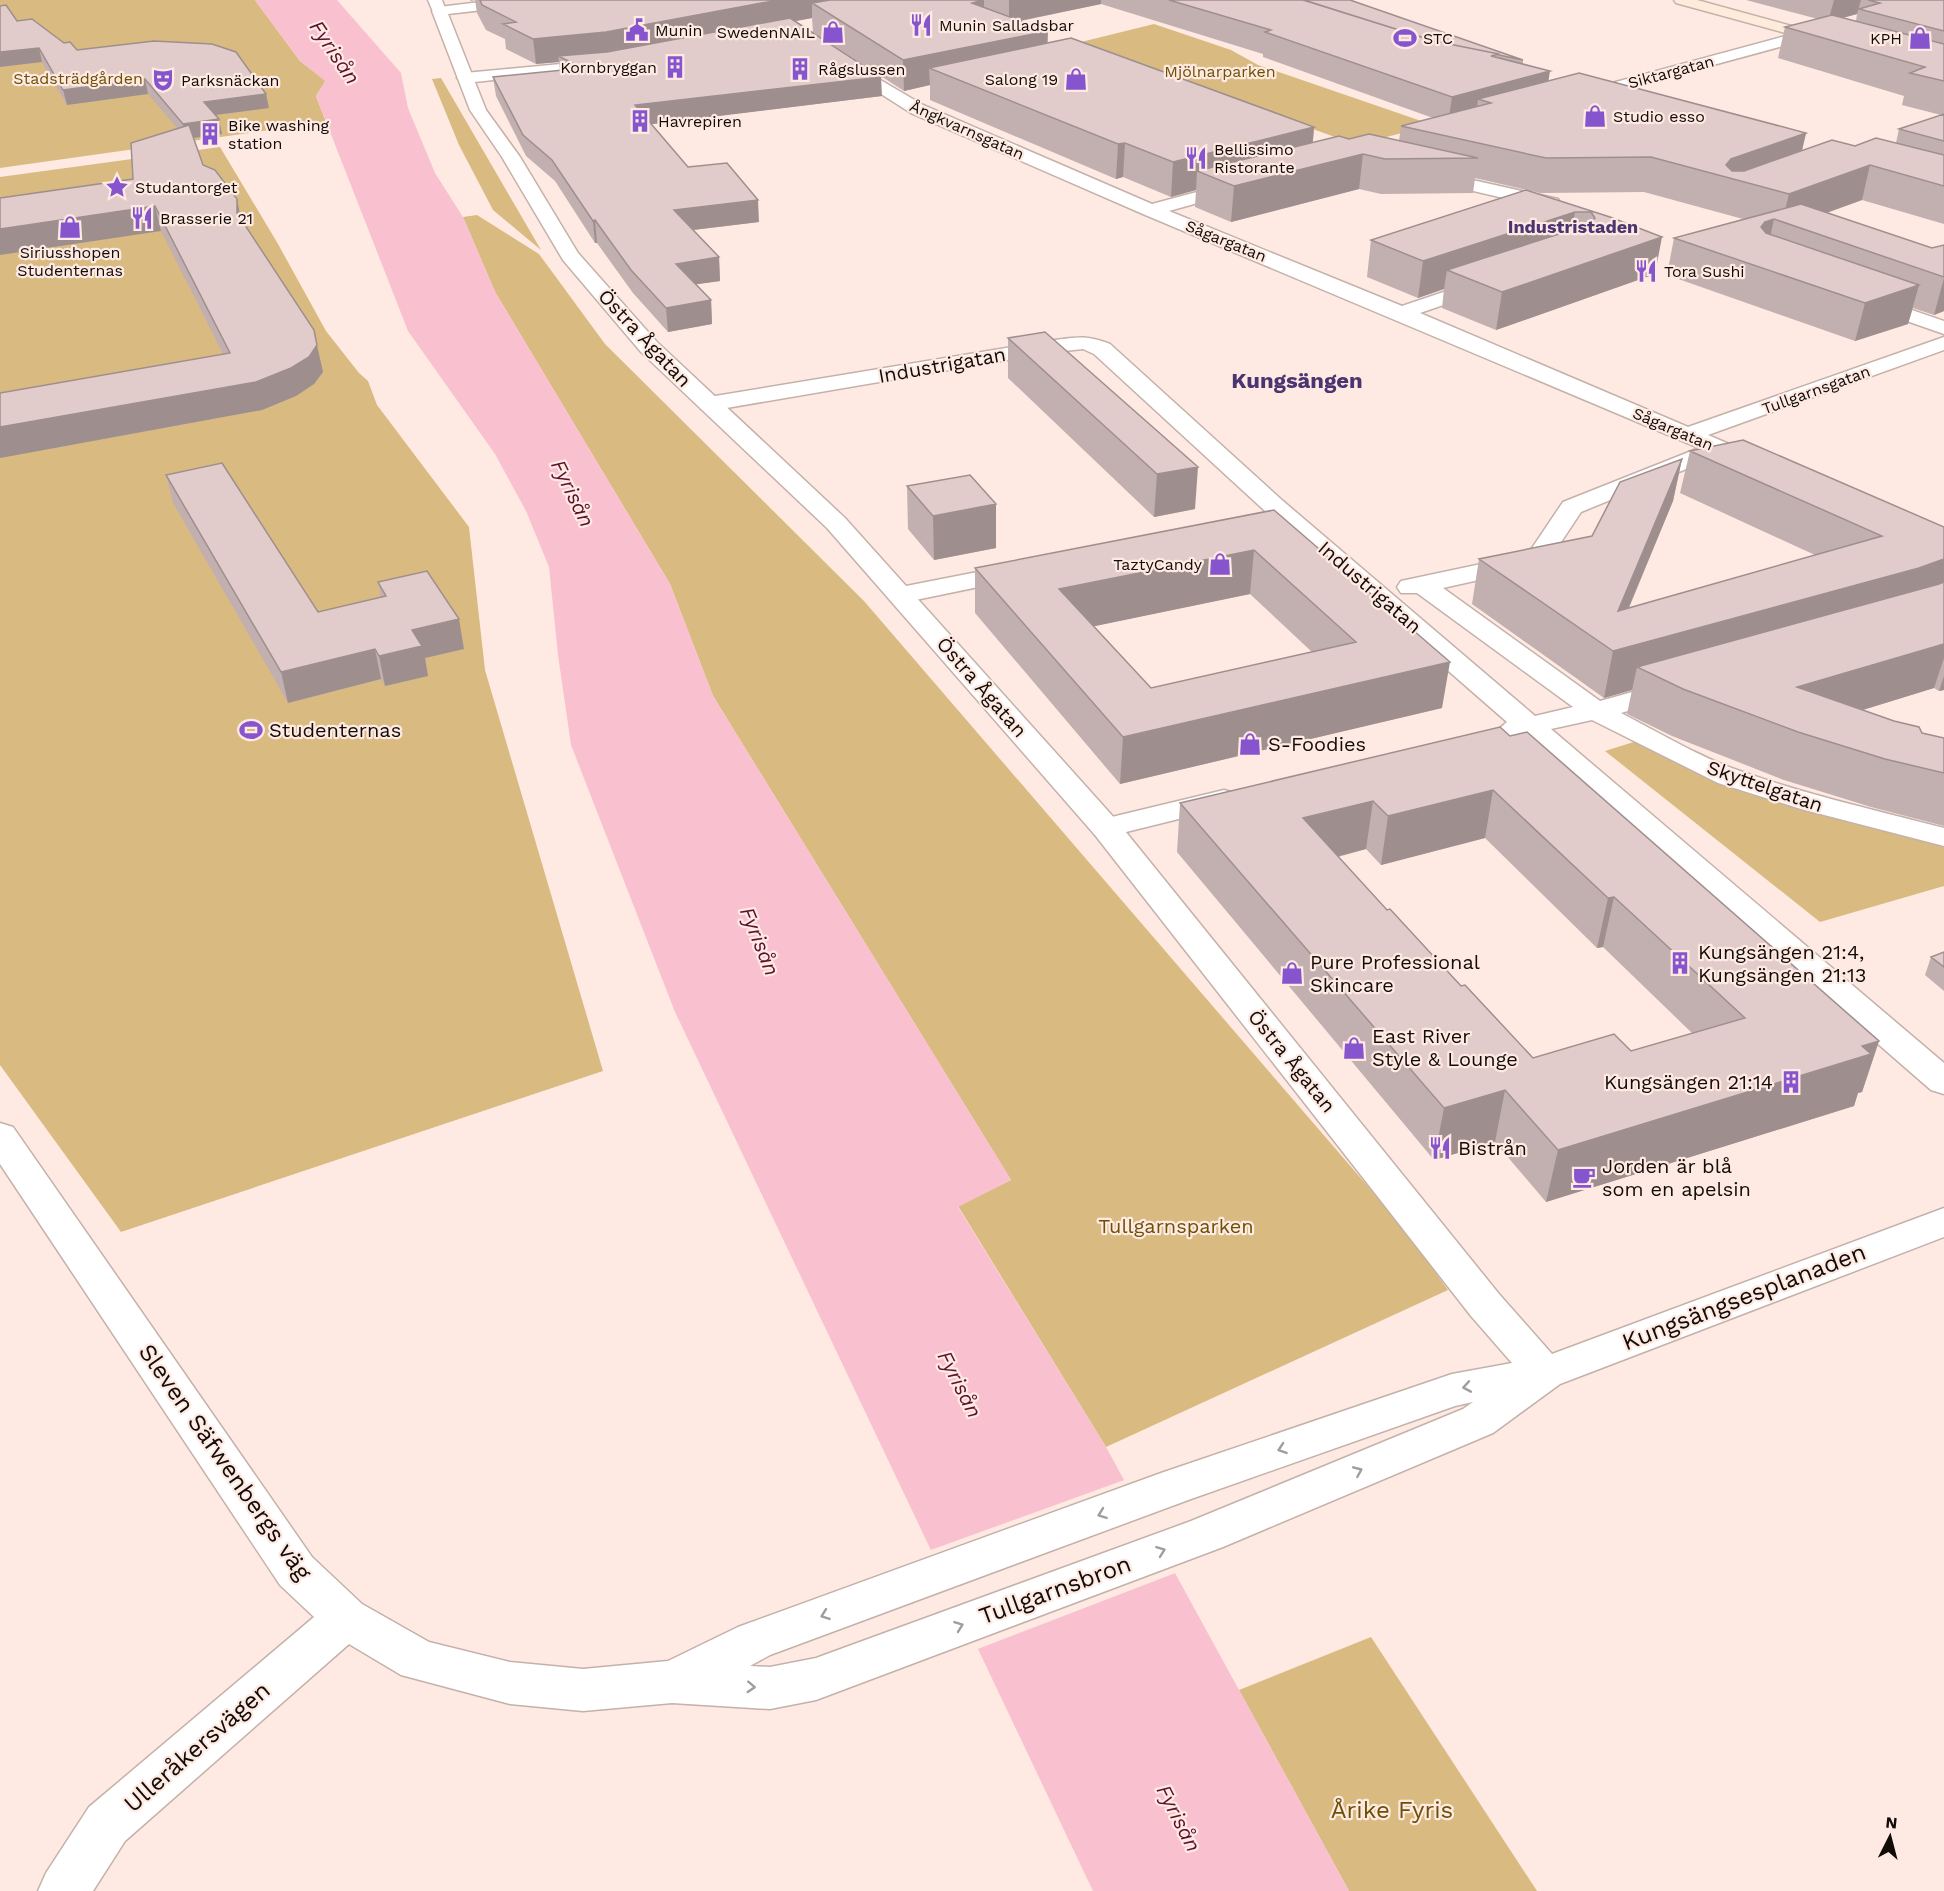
<svg xmlns="http://www.w3.org/2000/svg" width="1944" height="1891" font-family="'Work Sans',sans-serif">
  <style>
    .green { fill: #d9bb81 }
    .water { fill: #f9c1d0 }
    .pier { fill: #feeae2 }
    .lines { fill: none; stroke-linecap: round; stroke-linejoin: round }
    .minor-casing { stroke: #c4b1a9; stroke-width: 3 }
    .tertiary-casing { stroke: #c4b1a9; stroke-width: 3 }
    .secondary-casing { stroke: #c4b1a9; stroke-width: 3 }
    .minor { fill: #fff; fill-rule: evenodd }
    .tertiary { fill: #fff; fill-rule: evenodd }
    .secondary { fill: #fdecdc; fill-rule: evenodd }
    .wall { fill: #c2afaf; fill-rule: evenodd }
    .shaded-wall { fill: #9e8f8e }
    .building { fill: #e2cccb; stroke: #9e8f8e; stroke-width: 1.5; fill-rule: evenodd }
    .oneway { stroke: #a09e9d }
    .labels { text-anchor: middle; dominant-baseline: central; stroke-width: 4.5; stroke-linejoin: round; paint-order: stroke }
    .far-poi-label { font-size: 16px; fill: #120c09; stroke: #feeae2; text-anchor: start }
    .far-park-label { font-size: 16px; fill: #6d5005; stroke: #feeae2 }
    .far-street-label { font-size: 16px; fill: #120c09; stroke: #feeae2 }
    .far-neighbourhood-label { font-size: 18px; font-weight: bold; fill: #4b3570; stroke: #feeae2 }
    .street-label { font-size: 20px; fill: #120c09; stroke: #feeae2 }
    .poi-label { font-size: 20px; fill: #120c09; stroke: #feeae2; text-anchor: start }
    .park-label { font-size: 20px; fill: #6d5005; stroke: #feeae2 }
    .water-label { font-size: 21px; font-style: italic; fill: #5d0f30; stroke: #feeae2 }
    .far-district-label { font-size: 22px; font-weight: bold; fill: #4b3570; stroke: #feeae2 }
    .near-street-label { font-size: 24px; fill: #120c09; stroke: #feeae2 }
    .near-park-label { font-size: 24px; fill: #6d5005; stroke: #feeae2 }
  </style>
  <rect width="100%" height="100%" fill="#feeae2"/>
  <path class="green" d="M0,0H255L300,61L326,81L316,96L326,122L0,168Z
    M1154,24L1231,50L1258,65L1433,125L1367,142L1343,140L1077,43Z
    M441,78L541,250L493,210L459,145L432,79Z
    M220,147L278,244L326,331L359,373L368,381L377,405L469,527L485,670L603,1071L121,1232L0,1065V177Z
    M477,215L539,254L605,344L864,601L1402,1226L1448,1290L1106,1447L958,1206L1011,1180L713,696L670,584L495,292L463,217Z
    M1653,736L1805,804L1944,841V886L1820,922L1605,751Z
    M1371,1637L1537,1891H1349L1239,1690Z"/>
  <path class="water" d="M255,0H337L401,73L408,108L435,173L463,217L495,292L670,584L713,696L1011,1180L958,1207L1106,1447L1349,1891H1093L675,1012L571,745L558,655L549,567L526,511L495,454L408,331L316,96L325,81L300,61Z"/>
  <path class="pier" d="M1127,1479L1178,1572L975,1650L928,1551Z"/>
  <g class="lines">
    <g class="minor-casing">
      <path id="minor" d="M428,0H442L446,11L444,14H434Z
        M1826,25L1834,30L1831,33L1581,101L1573,96L1575,93Z
        M843,58L923,105L1152,204L1238,181L1244,182L1247,186L1244,190L1169,211L1402,306L1479,280H1493L1496,284L1493,288L1420,313L1688,427L1944,337V350L1708,435L1764,459L1768,464L1764,469H1748L1718,456L1581,512L1546,565L1443,588L1600,701L1672,681L1682,683L1686,689L1682,695L1621,713C1660,733 1699,757 1740,771C1807,795 1876,810 1944,828V846L1801,809L1718,783L1592,720L1551,729L1944,1063V1094L1931,1090L1523,735L1513,738L1503,735L1499,729L1507,722L1265,511L1094,354L1083,349L1055,352L709,411L701,409L698,404L701,399L709,397L1055,340C1078,337 1087,335 1110,344L1283,501L1535,716L1573,707L1417,593H1401L1397,587L1401,581L1528,554L1563,502L1699,448L1143,214L911,113L837,66L835,63L837,60Z
        M603,60L611,65L609,68L465,83L457,78L465,73Z
        M1432,171L1558,199L1560,203L1551,209L1426,180L1423,176Z
        M1868,295L1944,321V334L1861,305L1858,301L1861,297Z
        M1018,564L1027,567L1031,572L1027,577L901,603L892,601L888,595L892,589L901,587Z
        M1224,790L1235,793L1239,799L1235,805L1106,837L1095,835L1091,828L1095,821Z"/>
    </g>
    <g class="tertiary-casing">
      <path id="tertiary" d="M497,0H542L535,4L448,14L486,110L520,157L578,253L657,342L845,518L1117,821L1499,1294L1552,1354L1944,1208V1237L1560,1384L1493,1433L1223,1547L816,1700L770,1709L672,1703L583,1711L510,1704L401,1675L349,1644L125,1841L93,1891H38L46,1873L89,1807L314,1617L280,1585L0,1164V1123L13,1127L312,1557L362,1604L429,1642L510,1662L583,1669L668,1661L738,1627L1161,1473L1452,1374L1512,1363L1471,1316L1095,835L827,528L641,352L563,260L502,157L470,110L432,11L439,7ZM1473,1402L1463,1409L1191,1521L816,1658L770,1667L750,1666L770,1655L1191,1499L1455,1406Z"/>
    </g>
    <g class="secondary-casing">
      <path id="secondary" d="M1674,0H1697L1832,37L1835,40L1832,43H1822L1676,3Z"/>
    </g>
    <use href="#minor" class="minor"/>
    <use href="#tertiary" class="tertiary"/>
    <use href="#secondary" class="secondary"/>
  </g>
  <path class="wall" d="M470,0H1350L1523,60V64L1548,81L1806,133L1802,151L1896,143L1899,129L1941,115L1902,105L1904,96L1778,58L1785,27L1818,19L1746,0H1944V224L1862,200L1827,213L1932,248L1944,245V311L1934,315L1913,308L1908,324L1855,341L1667,275L1674,238L1743,219L1644,192L1540,193L1475,178L1473,193L1381,194L1359,189L1231,222L1195,207L1196,190L1171,197L1123,177L1116,179L930,100V85L904,91L813,32L812,18L795,21L882,96L651,124L688,167L759,222L693,230L719,257L720,281L696,284L711,300L712,324L668,332L633,293L597,243H595L555,181L526,156L496,96L493,77L560,71L559,62L536,64L506,49L505,39L486,30L477,13L475,0L471,1ZM1101,4L1263,54V57L1433,118L1401,126L1399,141L1349,139L1313,142L1314,127L1047,43L1021,21ZM1857,14L1856,21L1842,18L1846,17Z
    M17,21L64,43L77,50L269,108L216,115L222,134L193,138L203,165L241,219L323,372L314,384L296,396L262,410L0,458V393L223,354L161,231L133,179L177,128L148,94L67,105Z
    M1526,190L1610,217L1655,274L1496,330L1442,308L1444,289L1418,298L1367,277L1371,240Z
    M1008,338L1195,509L1154,517L1008,378Z
    M1690,451L1944,527V690L1939,691L1934,688L1863,710L1922,733L1944,738V826L1871,807L1784,780L1672,736L1627,714L1632,690L1604,698L1472,604L1479,559L1592,536L1682,459L1673,501L1629,608L1815,555L1680,493Z
    M166,475L318,612L381,598L378,582L464,649L425,658L428,676L385,686L381,679L288,703L173,503Z
    M907,486L996,548L934,560L908,529Z
    M1274,510L1442,708L1120,784L975,613V568ZM1250,594L1312,652L1151,688L1093,626Z
    M1510,736L1879,1041L1862,1092L1858,1093L1854,1106L1546,1202L1495,1142L1434,1160L1177,852L1180,803ZM1485,838L1597,948L1603,947L1693,1034L1631,1051L1533,1058L1387,910L1338,857L1366,849L1381,865Z
    M1944,952V991L1925,975L1931,957Z"/>
  <path class="shaded-wall" d="M778,0H907L812,3V18L609,57L558,56L559,62L536,64L533,39Z
    M984,0V29L972,3Z
    M1009,0H1101V4L1009,23Z
    M1834,0H1861L1857,14L1828,22Z
    M1048,31L1047,60L929,68L930,85L904,91L903,60Z
    M39,48L42,62L0,67V52Z
    M1550,71L1546,97L1491,103L1478,99L1476,116L1448,124L1452,97Z
    M881,77L882,96L637,126L635,105Z
    M145,79L148,94L67,105L63,90Z
    M266,94L269,108L207,116L204,102Z
    M219,119L222,134L186,139L183,124Z
    M1314,127L1311,161L1197,171L1196,190L1171,197L1173,162Z
    M1806,133L1798,167L1724,176L1726,165L1731,159Z
    M1125,143L1123,177L1116,179L1118,144Z
    M1363,154L1359,189L1231,222L1234,186Z
    M1870,165L1862,200L1792,225L1782,222L1789,194Z
    M237,199L242,224L237,213Z
    M758,200L759,222L676,232L674,210Z
    M155,206L161,231L0,255V229Z
    M1575,212L1568,248L1447,270L1444,289L1418,298L1423,261Z
    M1774,219L1766,256L1761,227L1765,222Z
    M595,220L597,243H595L593,221Z
    M1662,237L1655,274L1496,330L1502,292Z
    M719,257L720,281L678,287L676,264Z
    M1944,278V311L1934,315Z
    M1919,285L1908,324L1855,341L1865,303Z
    M711,300L712,324L668,332L666,308Z
    M317,345L323,372L314,384L296,396L262,410L0,458V427Z
    M1682,459L1673,501L1611,650L1618,611Z
    M1198,467L1195,509L1154,517L1157,474Z
    M996,504V548L934,560L933,516Z
    M1254,550L1250,594L1057,634L1059,589Z
    M1944,559V599L1637,667L1632,690L1604,698L1613,651Z
    M459,619L464,649L425,658L428,676L385,686L379,656L412,630Z
    M1944,644V658L1934,688L1794,731L1797,687Z
    M375,649L381,679L288,703L281,672Z
    M1450,662L1442,708L1120,784L1123,737Z
    M1944,676V690L1939,691Z
    M1493,790L1485,838L1381,865L1388,816Z
    M1373,801L1366,849L1297,867L1303,818Z
    M1614,897L1603,947L1597,948L1608,898Z
    M1879,1041L1862,1092L1858,1093L1854,1106L1546,1202L1558,1150L1862,1046Z
    M1505,1090L1495,1142L1434,1160L1444,1108Z"/>
  <path class="building" d="M480,0H778L606,32L533,39L503,24L516,22L482,5Z
    M830,0H983L972,3L1048,31L903,60L812,3Z
    M1169,0H1303L1434,41L1499,54L1491,56L1550,71L1452,97L1265,32L1271,30Z
    M1304,0H1350L1523,60L1499,55V54L1434,41Z
    M1868,0H1944V31L1859,9L1880,3Z
    M6,5L17,21L32,19L64,43L70,42L77,50L154,41L212,44L236,52L266,94L204,102L219,119L183,124L145,79L63,90L39,48L0,52V6Z
    M1832,15L1944,44V81L1910,73L1925,67L1785,27Z
    M790,18L881,77L635,105L688,167L727,163L758,200L674,210L719,257L676,264L711,300L666,308L631,270L595,220L593,221L552,160L523,135L493,77L583,68L558,56L607,52Z
    M1071,38L1314,127L1173,162L1125,143L1118,144L929,68Z
    M1579,73L1806,133L1731,159L1726,165L1732,171H1744L1832,140L1855,146L1876,138L1944,155V186L1870,165L1789,194L1651,157L1546,158L1401,126L1491,103L1478,99Z
    M1944,114V141L1899,129Z
    M189,125L203,165L215,170L237,199V213L314,330L317,345L309,357L291,368L256,382L0,427V393L230,353L155,206L0,229V198L133,179L131,143Z
    M1369,134L1478,158L1385,159L1363,154L1234,186L1197,171L1339,136L1349,139Z
    M1526,190L1610,217L1662,237L1502,292L1447,270L1590,224L1595,218L1591,212H1575L1423,261L1371,240Z
    M1801,204L1932,248L1944,245V277L1774,219L1765,222L1761,227L1766,233L1919,285L1865,303L1674,238Z
    M1045,332L1198,467L1157,474L1008,338Z
    M1743,440L1944,527V559L1919,568L1613,651L1479,559L1592,536L1620,482L1682,459L1618,611L1882,536L1690,451Z
    M222,463L318,612L386,596L378,582L427,571L459,619L412,630L422,646L379,656L375,649L281,672L166,475Z
    M970,475L996,504L933,516L907,486Z
    M1274,510L1450,662L1123,737L975,568ZM1254,550L1356,642L1151,688L1059,589Z
    M1944,582V644L1797,687L1894,721L1919,727L1922,733L1944,738V773L1885,759L1798,732L1683,689L1637,667L1939,584Z
    M1500,727L1510,736L1527,732L1879,1041L1862,1046L1871,1054L1558,1150L1505,1090L1444,1108L1180,803ZM1493,790L1608,898L1614,897L1745,1018L1631,1051L1614,1034L1533,1058L1465,985L1461,986L1390,909L1387,910L1303,818L1373,801L1388,816Z
    M1944,952V967L1931,957Z"/>
  <defs><path id="oneway-chevron" d="M-2-3.5L2.5 0L-2 3.5" fill="none" stroke-width="1.6" stroke-linecap="round" stroke-linejoin="round" transform="scale(1.5)"/></defs>
  <g class="oneway">
    <use href="#oneway-chevron" transform="translate(1467 1387) rotate(170)"/>
    <use href="#oneway-chevron" transform="translate(1282 1449) rotate(161)"/>
    <use href="#oneway-chevron" transform="translate(1358 1471) rotate(-23)"/>
    <use href="#oneway-chevron" transform="translate(1102 1514) rotate(160)"/>
    <use href="#oneway-chevron" transform="translate(1161 1551) rotate(-20)"/>
    <use href="#oneway-chevron" transform="translate(825 1615) rotate(160)"/>
    <use href="#oneway-chevron" transform="translate(959 1626) rotate(-20)"/>
    <use href="#oneway-chevron" transform="translate(751 1687) rotate(3)"/>
  </g>
  <defs>
    <g id="restaurant-bare" transform="scale(1.8)"><path d="M-5-6h1v4h1v-4h1v4h1v-4h1v5L-1.5 .5V6h-2V.5L-5-1ZM5-6V6H3V1.5H1.5Q1.5-4 5-6Z" fill="#8655ce" stroke="#feeae2" stroke-width="2.5" paint-order="stroke"/></g>
    <g id="civic-bare" transform="scale(1.8)"><path d="M-.6-6.5H3V-4.5H.6V-3L4-1V1h2V6H-6V1h2V-1L-.6-3ZM-1.2 2.5V6h2.4V2.5Z" fill="#8655ce" stroke="#feeae2" stroke-width="2.5" paint-order="stroke"/></g>
    <g id="shop-bare" transform="scale(1.8)"><path d="M-5-2.5h2.3a2.7 3.5 0 0 1 5.4 0H5L5.5 6h-11ZM-1.5-2.5h3a1.5 2.3 0 0 0-3 0Z" fill="#8655ce" stroke="#feeae2" stroke-width="2.5" paint-order="stroke"/></g>
    <g id="stadium-bare" transform="scale(1.8)"><path d="M0-5a6.5 5 0 1 0 0 10a6.5 5 0 1 0 0-10ZM-3.5-1.8h7v3.6h-7Z" fill="#8655ce" stroke="#feeae2" stroke-width="2.5" paint-order="stroke"/></g>
    <g id="building-bare" transform="scale(1.8)"><path d="M-4-6H4V6H1V3H-1V6H-4ZM-2.5-4.3h1.7v1.8h-1.7ZM.8-4.3h1.7v1.8H.8ZM-2.5-1h1.7V.8h-1.7ZM.8-1h1.7V.8H.8Z" fill="#8655ce" stroke="#feeae2" stroke-width="2.5" paint-order="stroke"/></g>
    <g id="theatre-bare" transform="scale(1.8)"><path d="M-5-5.5Q0-4 5-5.5V0Q5 5 0 6Q-5 5-5 0ZM-3.3-2.5H-1v1.5H-3.3ZM1-2.5H3.3v1.5H1ZM-2.8 1Q0 5.5 2.8 1Z" fill="#8655ce" stroke="#feeae2" stroke-width="2.5" paint-order="stroke"/></g>
    <g id="sight-bare" transform="scale(1.8)"><path d="M0-6L1.8-2.2L6-1.7L2.9 1.2L3.7 5.4L0 3.3L-3.7 5.4L-2.9 1.2L-6-1.7L-1.8-2.2Z" fill="#8655ce" stroke="#feeae2" stroke-width="2.5" paint-order="stroke"/></g>
    <g id="cafe-bare" transform="scale(1.8)"><path d="M-5.5-4.5H6V0H3Q3 3.5 0 3.5H-2.5Q-5.5 3.5-5.5 0ZM3-3.2v2h1.7v-2ZM-6 4.5H4V6H-6Z" fill="#8655ce" stroke="#feeae2" stroke-width="2.5" paint-order="stroke"/></g>
  </defs>
  <g fill-rule="evenodd">
    <use href="#restaurant-bare" x="921" y="25"/>
    <use href="#civic-bare" x="637" y="30"/>
    <use href="#shop-bare" x="833" y="32"/>
    <use href="#stadium-bare" x="1405" y="38"/>
    <use href="#shop-bare" x="1920" y="38"/>
    <use href="#building-bare" x="675" y="67"/>
    <use href="#building-bare" x="800" y="69"/>
    <use href="#shop-bare" x="1076" y="79"/>
    <use href="#theatre-bare" x="163" y="80"/>
    <use href="#shop-bare" x="1595" y="116"/>
    <use href="#building-bare" x="640" y="121"/>
    <use href="#building-bare" x="210" y="134"/>
    <use href="#restaurant-bare" x="1196" y="158"/>
    <use href="#sight-bare" x="117" y="187"/>
    <use href="#restaurant-bare" x="142" y="218"/>
    <use href="#shop-bare" x="70" y="227"/>
    <use href="#restaurant-bare" x="1646" y="271"/>
    <use href="#shop-bare" x="1220" y="564"/>
    <use href="#stadium-bare" x="251" y="730"/>
    <use href="#shop-bare" x="1250" y="744"/>
    <use href="#building-bare" x="1680" y="963"/>
    <use href="#shop-bare" x="1292" y="973"/>
    <use href="#shop-bare" x="1354" y="1048"/>
    <use href="#building-bare" x="1791" y="1082"/>
    <use href="#restaurant-bare" x="1440" y="1148"/>
    <use href="#cafe-bare" x="1584" y="1177"/>
  </g>
  <g class="labels">
    <g class="far-poi-label">
      <text x="939" y="25">Munin Salladsbar</text>
      <text x="655" y="30">Munin</text>
      <text x="815" y="32" text-anchor="end">SwedenNAIL</text>
      <text x="1423" y="38">STC</text>
      <text x="1902" y="38" text-anchor="end">KPH</text>
      <text x="657" y="67" text-anchor="end">Kornbryggan</text>
      <text x="818" y="69">Rågslussen</text>
      <text x="1058" y="79" text-anchor="end">Salong 19</text>
      <text x="181" y="80">Parksnäckan</text>
      <text x="1613" y="116">Studio esso</text>
      <text x="658" y="121">Havrepiren</text>
      <text x="228" y="125">Bike washing<tspan x="228" dy="18">station</tspan></text>
      <text x="1214" y="149">Bellissimo<tspan x="1214" dy="18">Ristorante</tspan></text>
      <text x="135" y="187">Studantorget</text>
      <text x="160" y="218">Brasserie 21</text>
      <text x="70" y="252" text-anchor="middle">Siriusshopen<tspan x="70" dy="18">Studenternas</tspan></text>
      <text x="1664" y="271">Tora Sushi</text>
      <text x="1202" y="564" text-anchor="end">TaztyCandy</text>
    </g>
    <g class="far-park-label">
      <text x="1220" y="71">Mjölnarparken</text>
      <text x="78" y="78">Stadsträdgården</text>
    </g>
    <g class="far-street-label">
      <text transform="translate(1671 72) rotate(-15)">Siktargatan</text>
      <text transform="translate(967 130) rotate(24)">Ångkvarnsgatan</text>
      <text transform="translate(1226 241) rotate(22)">Sågargatan</text>
      <text transform="translate(1816 390) rotate(-20)">Tullgarnsgatan</text>
      <text transform="translate(1673 429) rotate(23)">Sågargatan</text>
    </g>
    <g class="far-neighbourhood-label">
      <text x="1573" y="226">Industristaden</text>
    </g>
    <g class="street-label">
      <text transform="translate(645 338) rotate(47)">Östra Ågatan</text>
      <text transform="translate(942 365) rotate(-10)">Industrigatan</text>
      <text transform="translate(1370 587) rotate(41)">Industrigatan</text>
      <text transform="translate(982 687) rotate(49)">Östra Ågatan</text>
      <text transform="translate(1765 786) rotate(19)">Skyttelgatan</text>
      <text transform="translate(1292 1061) rotate(51)">Östra Ågatan</text>
    </g>
    <g class="poi-label">
      <text x="269" y="730">Studenternas</text>
      <text x="1268" y="744">S-Foodies</text>
      <text x="1698" y="952">Kungsängen 21:4,<tspan x="1698" dy="23">Kungsängen 21:13</tspan></text>
      <text x="1310" y="962">Pure Professional<tspan x="1310" dy="23">Skincare</tspan></text>
      <text x="1372" y="1036">East River<tspan x="1372" dy="23">Style &amp; Lounge</tspan></text>
      <text x="1773" y="1082" text-anchor="end">Kungsängen 21:14</text>
      <text x="1458" y="1148">Bistrån</text>
      <text x="1602" y="1166">Jorden är blå<tspan x="1602" dy="23">som en apelsin</tspan></text>
    </g>
    <g class="park-label">
      <text x="1176" y="1226">Tullgarnsparken</text>
    </g>
    <g class="water-label">
      <text transform="translate(335 52) rotate(56)">Fyrisån</text>
      <text transform="translate(573 493) rotate(64)">Fyrisån</text>
      <text transform="translate(760 941) rotate(68)">Fyrisån</text>
      <text transform="translate(960 1384) rotate(63)">Fyrisån</text>
      <text transform="translate(1179 1818) rotate(63)">Fyrisån</text>
    </g>
    <g class="far-district-label">
      <text x="1297" y="380">Kungsängen</text>
    </g>
    <g class="near-street-label">
      <text transform="translate(1744 1297) rotate(-21)">Kungsängsesplanaden</text>
      <text transform="translate(225 1462) rotate(55)">Sleven Säfwenbergs väg</text>
      <text transform="translate(1055 1590) rotate(-20)">Tullgarnsbron</text>
      <text transform="translate(197 1747) rotate(-41)">Ulleråkersvägen</text>
    </g>
    <g class="near-park-label">
      <text x="1392" y="1810">Årike Fyris</text>
    </g>
  </g>
  <g transform="translate(1890 1837) rotate(6)" stroke="#feeae2" stroke-width="4.5" paint-order="stroke">
  <path d="M0-4.5L10 22L0 15L-10 22Z" fill="#120c09"/>
  <text y="-9" font-size="16" font-weight="bold" text-anchor="middle" fill="#120c09">N</text>
  </g>
</svg>
